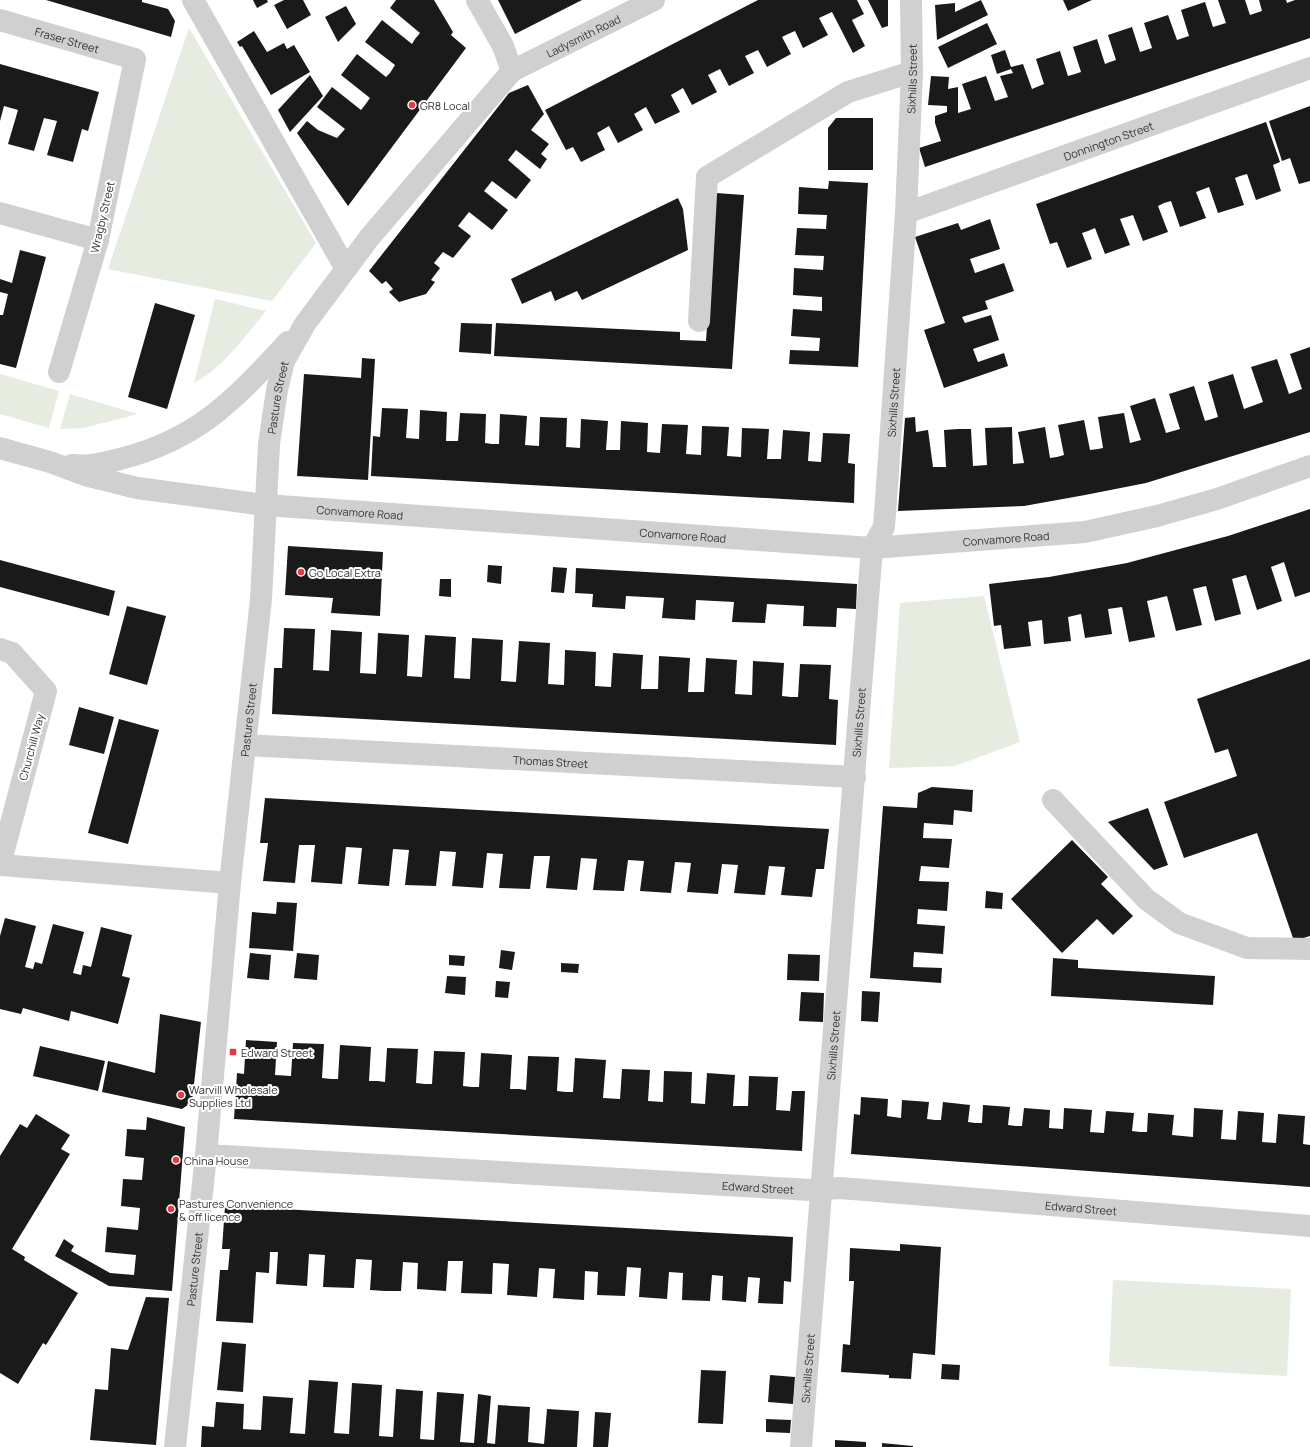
<svg xmlns="http://www.w3.org/2000/svg" width="1310" height="1447" font-family="Manrope,sans-serif">
  <style>
    .green { fill: #e6ecdf }
    .building { fill: #1a1a1a }
    .lines { fill: none; stroke-linecap: round; stroke-linejoin: round }
    .minor { stroke: #d0d0d0; stroke-width: 22 }
    .poi-dot { fill: #e63946; stroke: #fff; stroke-width: 1.5 }
    .labels { text-anchor: middle; dominant-baseline: central; stroke-width: 4; stroke-linejoin: round; paint-order: stroke }
    .street-label { font-size: 11px; fill: #333; stroke: #fff }
    .poi-label { font-size: 11px; fill: #333; stroke: #fff; text-anchor: start }
  </style>
  <rect width="100%" height="100%" fill="#fff"/>
  <path class="green" d="M189,28L316,243L272,301L108,269Z
    M215,299L266,311C245,336 223,368 194,383Z
    M0,374L59,391L49,428L0,414Z
    M70,394L138,414L83,428L60,429Z
    M984,596L1020,742L955,766L889,768L900,603Z
    M1113,1280L1291,1289L1287,1376L1109,1366Z"/>
  <path class="building" d="M46,0H142V2L168,9L175,21L171,37Z
    M253,0H267L268,2L257,8Z
    M284,0H303L311,15L287,29L274,5Z
    M396,0H434L453,32L451,35L466,48L348,206L297,133L307,121L318,130L337,138L345,129L317,107L332,87L361,110L365,105L370,98L341,75L357,54L386,77L390,73L395,65L365,42L382,20L412,44L415,39L420,33L390,8Z
    M498,0H582L515,34Z
    M758,0H857L864,14L852,20L865,46L853,53L832,12L819,18L828,35L803,48L795,31L788,34L782,37L791,54L767,67L758,50L745,56L754,73L729,86L720,69L708,75L717,92L692,105L683,88L676,92L671,95L680,112L655,124L646,107L634,114L643,130L618,143L609,126L597,133L605,150L581,162L573,147L566,150L545,110Z
    M868,0H888V26L882,28Z
    M981,0L988,15L937,40L935,5L955,3V12Z
    M1063,0H1092L1068,11Z
    M1218,0H1245L1250,15L1262,11L1259,0H1286L1287,3L1295,0H1310V38L925,167L919,148L941,141L935,123V116L947,112V106L928,105L931,76L949,77L948,89L958,87V113L971,109L962,84L986,76L995,101L1008,97L1000,76L1013,73L1011,69L997,74L991,55L1005,50L1011,67L1023,64L1032,89L1044,84L1036,59L1060,51L1068,76L1075,74L1081,72L1073,47L1097,39L1105,64L1110,62L1116,60L1108,35L1132,27L1140,52L1152,48L1144,23L1168,15L1177,40L1189,36L1181,10L1205,2L1213,27L1226,23Z
    M346,6L356,24L338,42L325,17Z
    M987,23L997,44L948,68L938,47Z
    M254,31L267,52L284,43L287,49L294,45L310,72L271,95L242,46L240,47L237,42Z
    M0,64L99,92L88,131L82,129L73,162L47,155L57,121L44,118L34,151L8,144L18,110L4,106L0,121Z
    M310,75L323,96L290,132L278,110Z
    M528,85L544,114L531,130L549,144L541,154L547,159L540,169L516,150L508,160L531,180L516,199L492,181L484,191L508,210L492,230L469,212L458,226L471,236L453,258L443,252L438,258L434,263L440,268L431,280L435,282L426,294L399,302L389,292L393,289L386,281L382,284L369,271L509,93Z
    M1310,106V181L1299,184L1290,158L1282,161L1269,121Z
    M836,118H873V170H828V128Z
    M1266,122L1280,162L1273,165L1281,191L1256,200L1247,174L1240,176L1235,178L1244,205L1218,213L1209,187L1196,192L1206,218L1180,227L1171,201L1164,203L1158,206L1168,232L1143,241L1133,215L1120,219L1130,245L1105,254L1095,228L1088,231L1082,233L1092,259L1067,268L1057,242L1050,244L1036,204Z
    M829,181L868,183L858,367L789,364L790,350L819,351L820,338L791,336L793,309L822,311V297L793,295L794,268L823,270L824,256L795,255L797,228L826,229L827,215L798,214L799,187L828,189Z
    M716,193L744,195L732,369L494,356L496,323L680,332V340L706,341Z
    M678,198L683,209L688,250L582,300L577,291L555,301L551,291L522,304L511,279Z
    M990,219L1000,249L970,259L975,273L1004,263L1014,291L985,301L988,309L962,317L965,323L991,315L999,340L973,349L976,357L978,362L1004,353L1008,366L944,388L924,330L945,323L915,237L958,223L961,230Z
    M20,250L46,257L16,368L0,364V315H3L8,294L0,292V279L12,283Z
    M155,303L195,315L167,409L128,397Z
    M461,323L492,324L491,354L459,352Z
    M1310,347V432L1146,483L1085,495L1024,506L898,511L905,418L915,417L916,432L928,430L933,467H946L944,430L958,429H971L973,466L987,465L985,428L1012,427L1013,464L1024,463L1018,432L1045,427L1050,458L1057,457L1064,455L1058,425L1084,420L1090,450L1098,449L1103,448L1098,417L1124,413L1130,443L1141,440L1130,406L1155,398L1166,433L1180,429L1169,394L1194,386L1205,421L1218,417L1208,382L1233,374L1244,409L1263,402L1251,367L1277,359L1289,394L1302,389L1290,354Z
    M362,358L375,359L368,480L297,476L304,374L361,378Z
    M382,408L408,409L406,438L419,439L420,410L447,412L446,441H458L460,413L486,414L485,443L492,444H499L500,414L527,416L525,445L539,446L540,417L567,418L566,447L580,448L581,419L608,421L606,450H620L621,421L648,423L647,452L660,453L662,424L688,425L686,454L701,455L702,426L729,427L727,456L741,457L742,428L769,429L767,459H781L783,430L810,432L808,461L821,462L823,433L850,434L848,463L855,464L854,503L371,476L373,436L380,437Z
    M1310,509V592L1295,597L1284,562L1271,567L1282,601L1257,610L1246,575L1232,579L1241,614L1215,621L1206,586L1193,589L1202,625L1176,631L1167,596L1147,601L1155,637L1129,642L1122,607L1108,609L1112,634L1085,638L1081,614L1068,617L1071,641L1044,644L1042,620L1028,622L1031,646L1004,649L1001,625L994,626L989,584L1049,577L1127,563L1228,536Z
    M288,546L383,552L380,616L331,613L333,598L285,595Z
    M0,560L115,591L109,616L0,587Z
    M488,565L502,566L501,584L487,582Z
    M553,567L567,568L564,593L551,592Z
    M576,568L857,584L856,609L837,608L836,627L803,626L804,606L767,604L765,623L732,622L734,602L696,600L695,620L662,618L664,598L626,596L625,609L592,607L593,594L575,593Z
    M440,579H451V597L439,596Z
    M127,606L166,616L147,685L109,674Z
    M284,628L315,629L313,670L329,671L331,630L362,632L360,673L376,674L378,633L409,635L407,676L422,677L425,635L456,637L454,678L470,679L472,638L503,640L501,681L516,682L519,641L550,643L548,684L564,685L565,650L596,652L595,686L611,687L613,653L643,655L641,689H658L659,656L690,658L688,692H704L706,658L737,660L735,694L752,695L753,661L784,663L782,696L791,697H798L800,664L831,665L829,699L838,700L836,745L272,714L274,668H282Z
    M1310,659V936L1294,941L1257,833L1184,858L1164,802L1237,776L1228,749L1215,753L1197,699Z
    M79,707L114,717L104,754L69,745Z
    M119,719L159,730L128,844L88,833Z
    M932,787L973,790L972,812L954,810L953,825L924,823L923,838L952,839L949,868L921,866L919,881L949,882L947,911L918,909L917,924L945,926L943,954L914,952L913,967L942,968L941,983L870,978L883,806L917,808L918,793Z
    M265,798L570,815L829,829L824,869H816L812,897L781,895L785,867L769,866L765,895L734,893L738,865L722,864L718,894L687,892L691,863L675,862L671,893L640,891L644,861L628,860L624,891L593,890L597,859L581,858L577,890L546,888L550,856H534L530,889L499,888L503,854L487,853L483,888L452,886L456,852L440,851L436,886L405,885L409,850L393,849L389,886L358,884L362,848L346,847L342,884L311,882L315,845H299L295,883L263,881L268,843H260Z
    M1148,808L1168,865L1154,870L1108,822Z
    M1072,840L1108,877L1101,884L1133,916L1113,935L1097,919L1062,953L1011,899Z
    M986,891L1003,893L1002,909L985,908Z
    M277,902L297,903L293,951L249,948L252,912L276,914Z
    M5,918L36,926L25,967L33,969L35,962L42,964L53,924L84,932L73,973L81,975L83,965L91,967L101,927L132,935L122,976L130,978L118,1024L71,1011L69,1021L23,1008L21,1014L0,1009V936Z
    M501,950L515,952L512,970L499,968Z
    M250,953L271,955L269,980L247,978Z
    M297,953L319,955L317,980L294,978Z
    M788,954L820,955L819,981L787,980Z
    M449,955L465,956L464,966L449,965Z
    M1053,958L1078,960V968L1215,976L1213,1005L1051,996Z
    M561,963L579,964L578,973L561,972Z
    M447,976L466,977L465,995L445,993Z
    M496,981L510,982L508,998L495,997Z
    M862,991L880,992L878,1022L861,1021Z
    M801,992L824,993L823,1022L799,1021Z
    M160,1014L201,1022L192,1102L182,1109L102,1092L108,1061L155,1073Z
    M246,1040L277,1042L275,1075L291,1076L293,1043L324,1044L322,1078L331,1079H338L340,1045L371,1047L369,1081H378L385,1082L387,1048L418,1049L416,1083L425,1084H432L434,1051L465,1052L463,1086L472,1087H479L481,1053L512,1055L510,1089H519L526,1090L528,1056L559,1057L557,1091L566,1092H573L575,1058L606,1060L603,1098L620,1099L622,1069L650,1070L648,1101L663,1102L664,1071L692,1072L691,1103L705,1104L707,1073L735,1075L733,1106H748L749,1076L778,1077L776,1110L790,1111L792,1091H805L802,1151L234,1119L237,1073L244,1074Z
    M40,1046L105,1061L98,1091L33,1076Z
    M861,1097L888,1099L887,1116L901,1118L902,1100L929,1102L927,1119L935,1120H941L943,1102L970,1105L968,1122L975,1123H982L983,1105L1010,1107L1008,1125L1016,1126H1022L1024,1108L1050,1110L1049,1128L1063,1129L1064,1108L1092,1110L1090,1132L1104,1133L1106,1111L1134,1113L1132,1131L1140,1132H1147L1148,1113L1174,1115L1172,1135L1193,1137L1194,1108L1223,1110L1221,1139L1236,1140L1238,1111L1264,1113L1262,1142L1276,1143L1278,1114L1305,1116L1303,1144L1310,1145V1187L851,1154L854,1114L860,1115Z
    M36,1114L70,1135L61,1149L70,1154L12,1249L25,1257L24,1260L78,1293L46,1345L43,1343L18,1384L0,1373V1156L20,1124L27,1128Z
    M147,1117L185,1127L172,1291L109,1286L55,1256L64,1239L74,1246L71,1251L110,1273L134,1275L136,1255L105,1252L106,1239L107,1227L138,1230L140,1208L121,1206L123,1179L142,1180L144,1158L125,1156L126,1143L127,1129L146,1130Z
    M225,1206L793,1237L791,1282L784,1281L783,1304L758,1303L760,1278L748,1277L746,1302L722,1300L723,1276L712,1275L710,1301L682,1300L683,1273L669,1272L667,1299L639,1297L641,1268L627,1267L625,1296L597,1295L598,1272L585,1271L584,1300L553,1298L555,1269L539,1268L537,1297L507,1295L509,1264L493,1263L492,1294L461,1293L463,1261H448L446,1291L417,1289L418,1263L403,1262L401,1291H385L370,1290L372,1260L356,1259L354,1288L323,1287L325,1255L309,1254L307,1286L276,1284L278,1252H270L269,1273L256,1272L253,1323L216,1321L220,1270H228L230,1249H222Z
    M900,1244L941,1247L935,1355L913,1353L911,1379L889,1378V1375L841,1372L843,1344L850,1345L854,1281H849L850,1248L900,1251Z
    M146,1297L169,1298L156,1445L90,1440L95,1389L108,1390L111,1348L128,1350Z
    M222,1342L246,1344L243,1392L217,1390Z
    M942,1364L960,1365L959,1380L941,1379Z
    M701,1370L726,1371L723,1424L698,1423Z
    M770,1375L795,1377L793,1404L768,1402Z
    M309,1380L338,1382L334,1433L349,1434L352,1383L382,1385L379,1436L393,1437L396,1389L423,1391L420,1439L434,1440L437,1392L464,1394L460,1442L474,1443L478,1394L491,1396L487,1443L495,1444L498,1405L530,1407L528,1442L544,1444L547,1409L579,1411L577,1447H201L202,1426L214,1427L216,1402L244,1404L243,1429L261,1430L263,1396L293,1398L290,1433L305,1434Z
    M595,1412L611,1413L608,1447H593Z
    M766,1419L791,1420L790,1433L766,1432Z
    M835,1440L866,1442V1447H835Z
    M882,1443L913,1446V1447H882Z"/>
  <g class="lines">
    <g class="minor">
      <path d="M193,0L346,269"/>
      <path d="M477,0L503,46L512,71"/>
      <path id="s1" d="M0,20L135,59L98,240L59,372"/>
      <path d="M0,213L98,240"/>
      <path id="s2" d="M906,213L1310,68"/>
      <path d="M699,321L707,177L848,92L912,72"/>
      <path id="s3" d="M0,448L50,462L85,475L137,488L265,505L872,548L1085,532L1157,516L1217,499L1310,466"/>
      <path d="M72,465C88,467 104,463 120,459C199,439 235,399 288,342"/>
      <path d="M0,649L12,653L46,691L0,865"/>
      <path id="s4" d="M246,745L855,777"/>
      <path d="M1053,800L1146,899L1179,923L1247,948L1310,949"/>
      <path d="M0,865L230,883"/>
      <path id="s5" d="M206,1155L811,1190L840,1188L1310,1226"/>
      <path id="s6" d="M175,1447L206,1155L230,883L261,599L269,444L277,390L284,361L305,324L369,238L512,71L654,0"/>
      <path id="s7" d="M801,1447L872,548L884,527L893,401L906,213L912,72L911,0"/>
    </g>
  </g>
  <g class="poi-dot">
    <circle cx="412" cy="105" r="4"/>
    <circle cx="301" cy="572" r="4"/>
    <rect x="229" y="1048" width="8" height="8" rx="2"/>
    <circle cx="181" cy="1095" r="4"/>
    <circle cx="176" cy="1160" r="4"/>
    <circle cx="171" cy="1209" r="4"/>
  </g>
  <g class="labels">
    <g class="street-label">
      <text stroke="none"><textPath href="#s6" startOffset="1541">Ladysmith Road</textPath></text>
      <text stroke="none"><textPath href="#s1" startOffset="70">Fraser Street</textPath></text>
      <text stroke="none"><textPath href="#s7" startOffset="1375">Sixhills Street</textPath></text>
      <text stroke="none"><textPath href="#s2" startOffset="215">Donnington Street</textPath></text>
      <text transform="translate(102 217) rotate(-77)">Wragby Street</text>
      <text stroke="none"><textPath href="#s6" startOffset="1055">Pasture Street</textPath></text>
      <text stroke="none"><textPath href="#s7" startOffset="1051">Sixhills Street</textPath></text>
      <text stroke="none"><textPath href="#s3" startOffset="367">Convamore Road</textPath></text>
      <text stroke="none"><textPath href="#s3" startOffset="691">Convamore Road</textPath></text>
      <text stroke="none"><textPath href="#s3" startOffset="1015">Convamore Road</textPath></text>
      <text stroke="none"><textPath href="#s6" startOffset="731">Pasture Street</textPath></text>
      <text stroke="none"><textPath href="#s7" startOffset="727">Sixhills Street</textPath></text>
      <text transform="translate(31 747) rotate(-75)">Churchill Way</text>
      <text stroke="none"><textPath href="#s4" startOffset="305">Thomas Street</textPath></text>
      <text stroke="none"><textPath href="#s7" startOffset="403">Sixhills Street</textPath></text>
      <text stroke="none"><textPath href="#s5" startOffset="553">Edward Street</textPath></text>
      <text stroke="none"><textPath href="#s5" startOffset="877">Edward Street</textPath></text>
      <text stroke="none"><textPath href="#s6" startOffset="179">Pasture Street</textPath></text>
      <text stroke="none"><textPath href="#s7" startOffset="79">Sixhills Street</textPath></text>
    </g>
    <g class="poi-label">
      <text x="420" y="105">GR8 Local</text>
      <text x="309" y="572">Go Local Extra</text>
      <text x="241" y="1052">Edward Street</text>
      <text x="189" y="1089">Warvill Wholesale<tspan x="189" dy="13">Supplies Ltd</tspan></text>
      <text x="184" y="1160">China House</text>
      <text x="179" y="1203">Pastures Convenience<tspan x="179" dy="13">&amp; off licence</tspan></text>
    </g>
  </g>
</svg>
